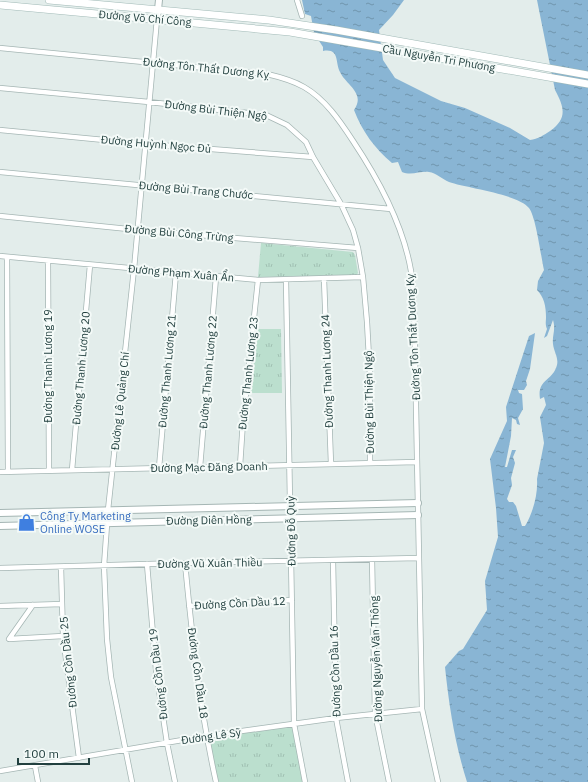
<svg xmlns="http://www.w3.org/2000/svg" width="588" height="782" viewBox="0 0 588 782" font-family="'IBM Plex Sans',sans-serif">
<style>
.park{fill:url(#park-tufts)}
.water{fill:url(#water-ripples)}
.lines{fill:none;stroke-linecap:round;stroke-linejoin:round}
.minor-casing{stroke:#a5b6b4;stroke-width:6}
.tertiary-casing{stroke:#a5b6b4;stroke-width:8}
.secondary-casing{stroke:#a1bab7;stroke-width:8}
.minor{stroke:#fff;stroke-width:4.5}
.tertiary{stroke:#fff;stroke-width:6}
.secondary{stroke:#fff;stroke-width:7}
.labels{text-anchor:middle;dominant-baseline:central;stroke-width:4;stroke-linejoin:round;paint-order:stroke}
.street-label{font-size:11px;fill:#22403f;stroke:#f4faf8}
.shop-label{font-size:11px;fill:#366cbe;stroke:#f4faf8;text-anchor:start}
</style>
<defs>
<pattern id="park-tufts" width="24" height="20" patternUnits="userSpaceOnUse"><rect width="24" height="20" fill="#bbdfce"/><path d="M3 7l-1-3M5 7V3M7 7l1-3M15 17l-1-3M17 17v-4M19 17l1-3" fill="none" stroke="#a0c0b2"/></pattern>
<pattern id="water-ripples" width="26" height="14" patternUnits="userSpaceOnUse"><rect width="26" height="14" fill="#89b5d4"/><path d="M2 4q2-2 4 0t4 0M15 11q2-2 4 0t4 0" fill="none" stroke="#7095ad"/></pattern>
</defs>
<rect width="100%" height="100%" fill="#e3edeb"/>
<path class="park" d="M261,243L353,252L355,255L358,273L356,276L258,277Z
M257,329H281L282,393H251Z
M294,724L305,782H216L206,736Z"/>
<path class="water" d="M302,0H404L393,15L379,30L383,60L395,78L441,101L465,108L510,128L530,140C538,139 544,135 550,131C568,118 564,107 555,90L537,0H588V782H467C455,744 449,706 445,667L459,651L463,649L487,610L485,581L498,537L496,508L490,459L507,421L506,407L529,336L535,333L530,369L526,381L527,385L524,390H518L519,393L522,394L523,409L518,418L520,425L517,424L516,420L512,418L511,436L505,467H507L512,450H516L513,457L515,463L511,478L512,485L507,499L509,502H513L516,506L522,526H525C533,513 538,494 537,479L544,443L540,417L546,405L544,397L540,399C537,380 551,381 556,368C560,359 554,353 553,344C552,335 556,330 553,320L547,336L544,338L547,329C545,324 546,322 546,317C546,306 544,297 537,290L538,281L544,270C541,257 536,217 529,208C518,194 466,188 449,182C442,179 436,173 429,172C420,171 411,176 402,172L398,162L392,163C375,149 362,131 354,110C366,93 346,85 340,72C335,63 340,48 323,51V47L314,33L311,16L305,14Z"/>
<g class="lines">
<defs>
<path id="minor" d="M297,0L302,16
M0,48L267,74C280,77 292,80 304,87C325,99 340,121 353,141C379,180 403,224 411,271C413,282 413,294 414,305L422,709L438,782
M0,88L149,102L266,115L287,125L306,142L313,157L341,204L353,230L358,248L363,277L367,322L370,376V463
M0,130L146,144L313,157
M0,172L391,209
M0,216L138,230L358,248
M0,256L258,280L363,277
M7,257L8,472
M48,261L49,471
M324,279L331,464
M286,280L294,724L305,782
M240,466L243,421L258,280
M200,467L216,277
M159,468L176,273
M72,470L90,265
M0,472L417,462
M372,559L375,713L389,782
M333,560L336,718L348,782
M185,563C192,636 200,710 216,782
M147,564L156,670L167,743L175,782
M61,567L63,636L79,758
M0,568L185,563L419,558
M33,605L9,639L63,636
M0,606L62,604
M189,606L292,600
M35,766L38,782
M0,771L206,736L336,718L422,709
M132,782L111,677L107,639L104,566L108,510L134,269L157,19"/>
<path id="tertiary" d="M157,19L159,0
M0,513L418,503
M0,526L418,515"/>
<path id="secondary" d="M49,0L269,20L336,30L588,75
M0,5L290,32L588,84"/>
</defs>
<use href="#minor" class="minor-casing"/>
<use href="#tertiary" class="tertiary-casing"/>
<use href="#secondary" class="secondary-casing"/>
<use href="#minor" class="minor"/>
<use href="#tertiary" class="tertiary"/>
<use href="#secondary" class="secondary"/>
</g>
<defs>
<symbol id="shop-bare" viewBox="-9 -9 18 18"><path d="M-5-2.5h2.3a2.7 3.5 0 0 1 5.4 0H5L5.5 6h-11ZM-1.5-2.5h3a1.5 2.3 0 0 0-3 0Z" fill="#3f7fe0" stroke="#f4faf8" stroke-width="2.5" paint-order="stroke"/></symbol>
</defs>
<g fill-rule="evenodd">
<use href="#shop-bare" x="14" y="510" width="25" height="25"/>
</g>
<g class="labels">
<g class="street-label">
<text transform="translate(145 18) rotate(5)">Đường Võ Chí Công</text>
<text transform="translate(439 58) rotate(10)">Cầu Nguyễn Tri Phương</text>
<text transform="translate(206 68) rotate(6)">Đường Tôn Thất Dương Kỵ</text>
<text transform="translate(216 110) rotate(7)">Đường Bùi Thiện Ngộ</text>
<text transform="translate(156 144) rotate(5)">Đường Huỳnh Ngọc Đủ</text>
<text transform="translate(196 190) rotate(5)">Đường Bùi Trang Chước</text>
<text transform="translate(179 233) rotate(5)">Đường Bùi Công Trừng</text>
<text transform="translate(181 273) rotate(5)">Đường Phạm Xuân Ẩn</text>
<text transform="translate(413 337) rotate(-93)">Đường Tôn Thất Dương Kỵ</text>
<text transform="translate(48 366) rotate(-90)">Đường Thanh Lương 19</text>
<text transform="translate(81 368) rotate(-85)">Đường Thanh Lương 20</text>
<text transform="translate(167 371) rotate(-85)">Đường Thanh Lương 21</text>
<text transform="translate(327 371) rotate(-92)">Đường Thanh Lương 24</text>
<text transform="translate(208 372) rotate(-85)">Đường Thanh Lương 22</text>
<text transform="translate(248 373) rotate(-84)">Đường Thanh Lương 23</text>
<text transform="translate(120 401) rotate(-84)">Đường Lê Quảng Chí</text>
<text transform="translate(369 402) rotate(-91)">Đường Bùi Thiện Ngộ</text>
<text transform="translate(209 467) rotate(-1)">Đường Mạc Đăng Doanh</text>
<text transform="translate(209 520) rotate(-1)">Đường Diên Hồng</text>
<text transform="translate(291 531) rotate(-91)">Đường Đỗ Quỳ</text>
<text transform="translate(210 563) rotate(-1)">Đường Vũ Xuân Thiều</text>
<text transform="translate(240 603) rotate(-3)">Đường Cồn Dầu 12</text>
<text transform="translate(376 659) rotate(-92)">Đường Nguyễn Văn Thông</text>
<text transform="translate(68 662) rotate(-96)">Đường Cồn Dầu 25</text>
<text transform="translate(335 671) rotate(-92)">Đường Cồn Dầu 16</text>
<text transform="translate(198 673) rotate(82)">Đường Cồn Dầu 18</text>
<text transform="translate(158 674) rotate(-97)">Đường Cồn Dầu 19</text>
<text transform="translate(211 736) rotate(-8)">Đường Lê Sỹ</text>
</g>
<g class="shop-label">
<text x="40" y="516">Công Ty Marketing<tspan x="40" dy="13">Online WOSE</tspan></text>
</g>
</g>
<path d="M18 758v6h71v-6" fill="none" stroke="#22403f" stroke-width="2"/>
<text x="24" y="758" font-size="12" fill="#22403f" stroke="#f4faf8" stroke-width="3" paint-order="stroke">100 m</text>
</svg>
